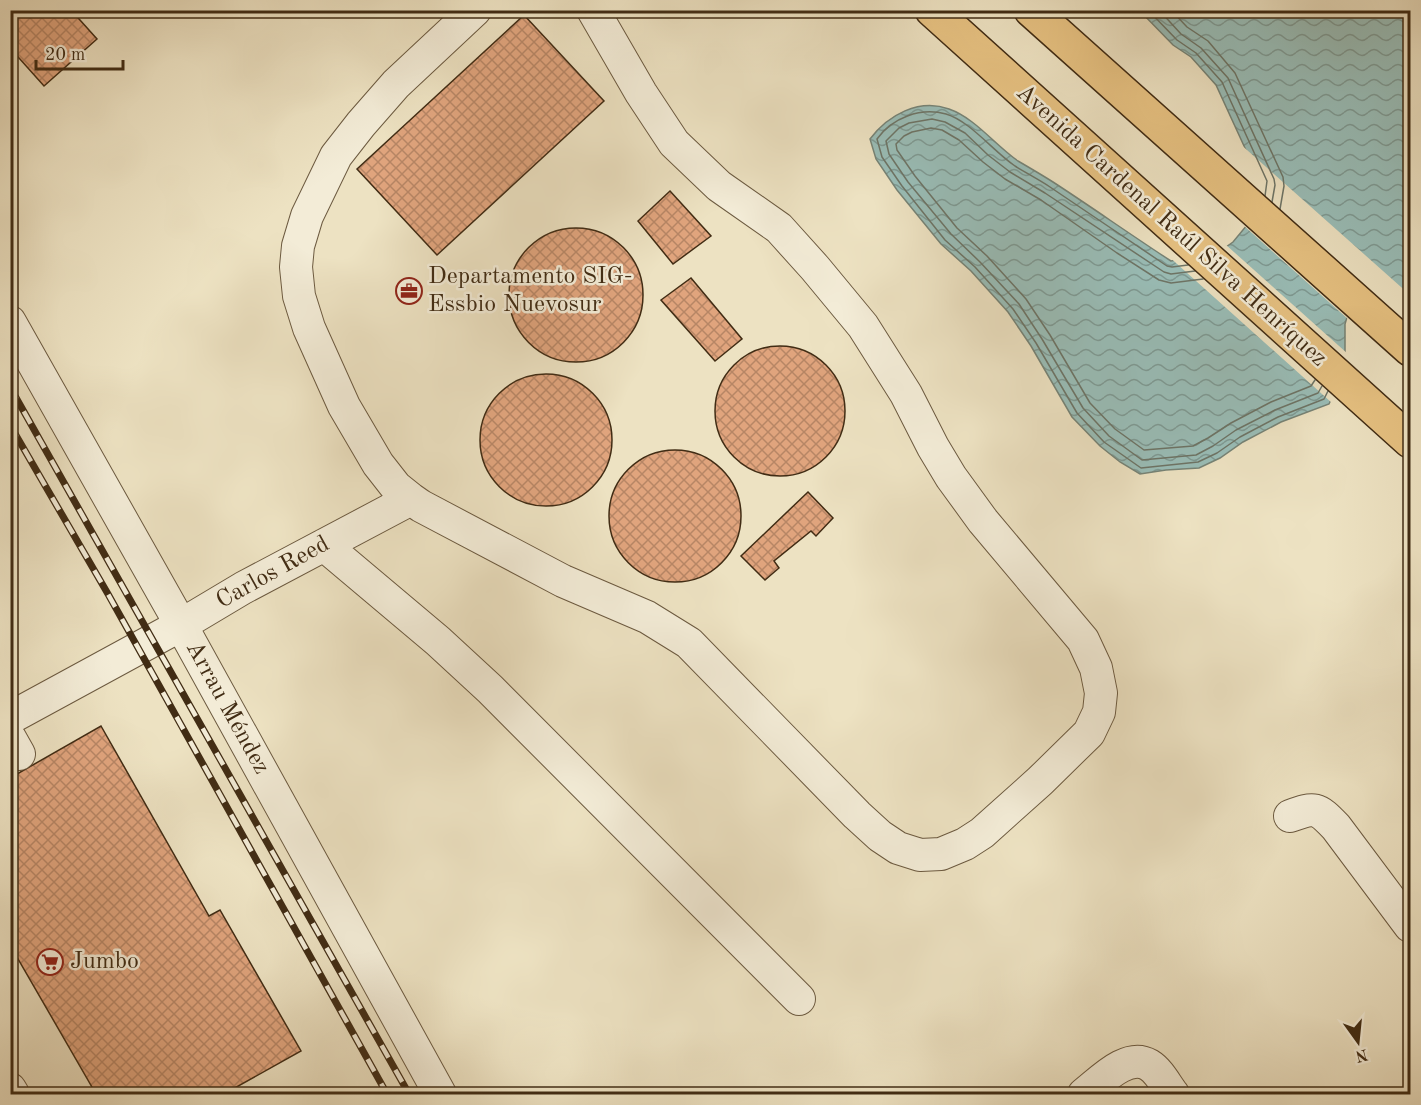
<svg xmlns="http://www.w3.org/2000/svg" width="1421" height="1105" viewBox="0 0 1421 1105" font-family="'Old Standard TT',serif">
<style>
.water{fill:url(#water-waves);stroke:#768376;stroke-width:1.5}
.pier{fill:#ede2c2}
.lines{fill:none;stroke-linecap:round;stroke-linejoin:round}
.shore{stroke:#6d7466;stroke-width:1.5}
.building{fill:url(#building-cross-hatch);stroke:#412c14;stroke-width:1.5}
.minor-casing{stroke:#6c5a40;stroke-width:34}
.major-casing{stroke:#412c14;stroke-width:36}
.minor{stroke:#f3ecd7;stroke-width:32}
.major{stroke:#e6c181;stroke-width:33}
.rail-casing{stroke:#412c14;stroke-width:7}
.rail{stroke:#f3ecd7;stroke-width:4.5;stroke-dasharray:14;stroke-linecap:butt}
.labels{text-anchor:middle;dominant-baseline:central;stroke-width:5;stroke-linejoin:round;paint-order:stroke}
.street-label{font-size:24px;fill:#412c14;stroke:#f3ecd7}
.poi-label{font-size:24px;fill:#412c14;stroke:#f3ecd7;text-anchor:start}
</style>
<defs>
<pattern id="water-waves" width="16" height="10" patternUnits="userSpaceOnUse" patternTransform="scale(1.5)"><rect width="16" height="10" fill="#99bdb7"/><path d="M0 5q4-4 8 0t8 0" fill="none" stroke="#7e9a94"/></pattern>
<pattern id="building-cross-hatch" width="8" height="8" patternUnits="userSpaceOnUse" patternTransform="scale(1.5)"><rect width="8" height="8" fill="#e0a47d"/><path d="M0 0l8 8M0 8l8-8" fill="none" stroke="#b78665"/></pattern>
</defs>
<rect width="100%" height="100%" fill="#ede2c2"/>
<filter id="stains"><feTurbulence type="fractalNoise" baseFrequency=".00333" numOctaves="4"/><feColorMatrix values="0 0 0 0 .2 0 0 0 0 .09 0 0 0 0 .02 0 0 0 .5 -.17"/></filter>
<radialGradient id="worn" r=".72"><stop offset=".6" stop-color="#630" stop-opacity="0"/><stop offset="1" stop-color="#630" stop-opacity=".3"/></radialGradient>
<path class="water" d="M1140,11H1410V292L1395,293L1350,307L1345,324V353L1339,382L1329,404L1281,422L1243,442L1220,458L1199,468L1166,470L1140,474L1120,462L1100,446L1072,417L1031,346L1008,312L971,271L941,244L897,190L876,159L870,139C888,115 919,98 949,109C975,118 995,145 1018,161C1030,168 1042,175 1053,182C1093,208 1131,235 1171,261L1216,254L1233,242L1257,213L1261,183L1216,85L1191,57L1173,45Z"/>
<path class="pier" d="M1238,142L1410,295L1395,296L1366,303L1353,309L1349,320L1243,225L1254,212L1258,184Z
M1225,244L1348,354L1341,383L1332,403L1166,254L1172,258L1215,252Z"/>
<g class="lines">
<path class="shore" d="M1148,10L1177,40L1196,53L1222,82L1267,181L1265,196
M1159,10L1181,34L1201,48L1228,78L1274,179L1275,185L1272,202
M1171,10L1187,27L1208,41L1235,73L1283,177L1284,186L1280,209
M1188,265L1172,267L1167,266C1128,240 1089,213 1050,187C1038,179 1026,173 1015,166C993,151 970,121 946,114C920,107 892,118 877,139L882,157L902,186L945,240L975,267L1013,309L1036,343L1077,413L1104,442L1141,468L1198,462L1217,453L1240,437L1278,417L1324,399L1328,391
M1195,271L1171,274L1164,272L1045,193L1010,172L988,155L965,133L945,122L932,119L909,123L899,128L886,141L889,154L908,182L951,234L980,262L1019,304L1042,339L1083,408L1109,436L1142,460L1196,455L1213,446L1236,430L1275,410L1318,393L1322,386
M1203,279L1171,283L1159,280L1117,253L1041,200L1005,179L983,162L959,140L942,130L931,128L912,132L904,136L896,144L897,150L915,176L957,228L987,256L1026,299L1050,335L1090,403L1115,429L1144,450L1193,446L1208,438L1231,423L1271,402L1311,386L1315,380"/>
</g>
<path class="building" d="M10,10H71L97,39L44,86L10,48Z
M524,15L604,101L437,255L357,169Z
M670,191L711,236L673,264L638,221Z
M509 295a67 67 0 1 1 134 0a67 67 0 1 1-134 0Z
M691,278L742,339L715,361L661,300Z
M715 411a65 65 0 1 1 130 0a65 65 0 1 1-130 0Z
M480 440a66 66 0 1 1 132 0a66 66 0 1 1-132 0Z
M609 516a66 66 0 1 1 132 0a66 66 0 1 1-132 0Z
M808,492L833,518L816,536L811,531L774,561L779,568L765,580L741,556Z
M101,726L209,916L220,910L301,1051L224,1094H96L10,945V778Z"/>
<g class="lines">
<defs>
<path id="minor" d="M475,10L396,84L361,124L336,156L307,216L298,246L296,267L299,296L309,328L344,406L378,464L396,487L411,499L421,506L563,581L647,617L689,643L857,815L880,836L898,848L920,855L941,854L965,844L982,833L1040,781L1089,733L1099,712L1101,693L1096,668L1083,640L983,521L951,477L933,447L906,394L863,326L815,268L779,228L719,186L674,143L641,93L593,10
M10,322L181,625L440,1094
M324,545L438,641L490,689L799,999
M10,718L181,625L243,588L411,499
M10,738L19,754
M1290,816C1315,807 1317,807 1336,827L1410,926
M10,1089L13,1094
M1084,1094C1100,1082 1127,1052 1149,1065C1159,1071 1166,1085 1173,1094"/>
<path id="major" d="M932,10L1410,441
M1031,10L1410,349"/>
</defs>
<use href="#minor" class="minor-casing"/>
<use href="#major" class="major-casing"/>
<use href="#minor" class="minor"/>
<use href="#major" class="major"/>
<defs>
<path id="rail" d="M10,387L409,1094
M10,425L108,594L387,1094"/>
</defs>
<use href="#rail" class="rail-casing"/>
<use href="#rail" class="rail"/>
</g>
<defs>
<symbol id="office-ring" viewBox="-11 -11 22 22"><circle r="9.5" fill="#f3ecd7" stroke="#8f2418" stroke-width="1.5"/><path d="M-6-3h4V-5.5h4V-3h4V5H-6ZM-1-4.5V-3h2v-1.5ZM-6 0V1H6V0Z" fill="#8f2418"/></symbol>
<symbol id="supermarket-ring" viewBox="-11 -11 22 22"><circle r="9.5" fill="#f3ecd7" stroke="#8f2418" stroke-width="1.5"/><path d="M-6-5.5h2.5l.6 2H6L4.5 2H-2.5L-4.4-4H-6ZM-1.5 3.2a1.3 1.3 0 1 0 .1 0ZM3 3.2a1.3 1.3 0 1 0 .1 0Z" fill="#8f2418"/></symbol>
</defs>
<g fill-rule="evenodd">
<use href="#office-ring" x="394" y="276" width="30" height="30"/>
<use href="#supermarket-ring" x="35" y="947" width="30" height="30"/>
</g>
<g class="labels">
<g class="street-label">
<text transform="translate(1171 226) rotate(42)">Avenida Cardenal Raúl Silva Henríquez</text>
<text transform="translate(273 573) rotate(-29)">Carlos Reed</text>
<text transform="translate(227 708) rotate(61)">Arrau Méndez</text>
</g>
<g class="poi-label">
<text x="428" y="277">Departamento SIG-<tspan x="428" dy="28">Essbio Nuevosur</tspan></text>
<text x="70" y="962">Jumbo</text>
</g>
</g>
<rect width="1421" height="1105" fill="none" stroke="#ede2c2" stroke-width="36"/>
<rect x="12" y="12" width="1397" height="1081" fill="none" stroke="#412c14" stroke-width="3"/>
<rect x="18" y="18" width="1385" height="1069" fill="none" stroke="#412c14" stroke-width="1.5"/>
<g transform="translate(1358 1042) rotate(165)" stroke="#f3ecd7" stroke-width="4.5" paint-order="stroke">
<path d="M0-4.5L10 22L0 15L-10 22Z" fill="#412c14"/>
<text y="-9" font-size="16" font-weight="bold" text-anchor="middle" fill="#412c14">N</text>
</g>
<path d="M36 60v9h87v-9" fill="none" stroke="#412c14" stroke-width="3"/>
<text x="45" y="60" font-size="18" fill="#412c14" stroke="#f3ecd7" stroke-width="4.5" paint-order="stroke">20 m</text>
<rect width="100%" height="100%" filter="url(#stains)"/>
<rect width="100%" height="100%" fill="url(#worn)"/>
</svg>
